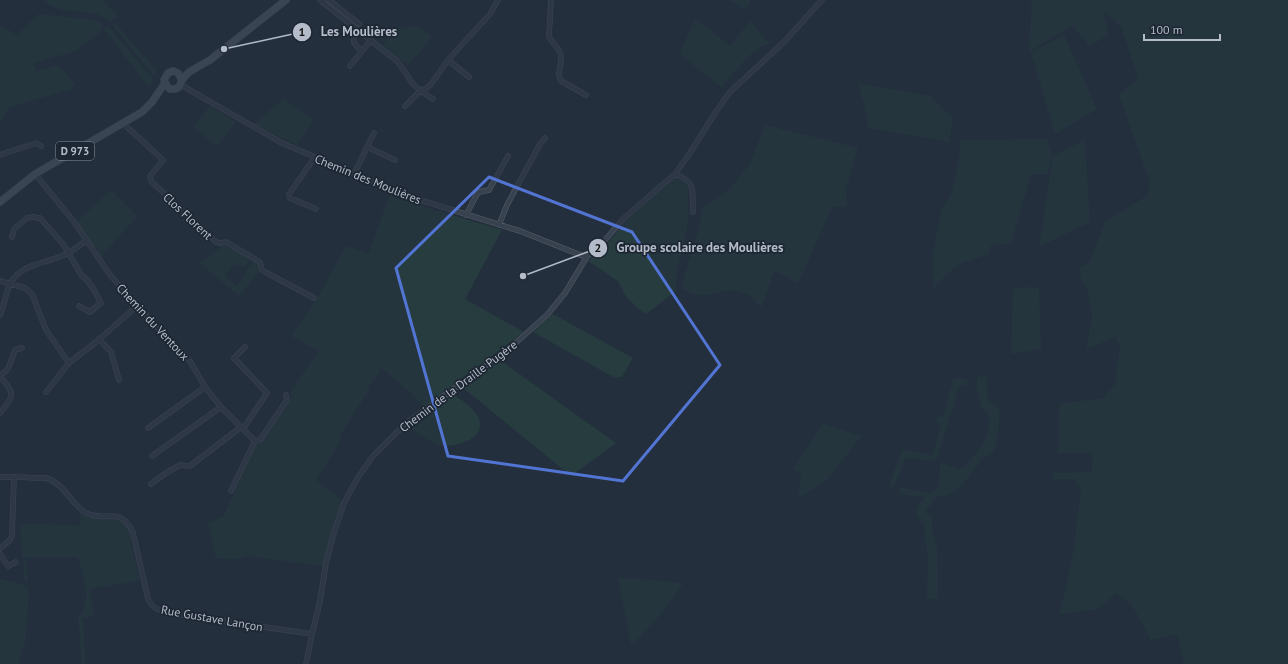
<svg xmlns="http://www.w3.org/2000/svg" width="1288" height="664" viewBox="0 0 1288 664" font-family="'PT Sans',sans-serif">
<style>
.green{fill:#263c3f}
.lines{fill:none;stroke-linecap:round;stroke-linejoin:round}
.street-casing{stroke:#565f6c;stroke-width:5.5}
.primary-casing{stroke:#414a57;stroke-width:8}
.street{stroke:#38414e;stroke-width:4.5}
.primary{stroke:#56606e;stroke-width:7}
.marked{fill:none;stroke:#5274d3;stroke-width:3;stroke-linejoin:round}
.labels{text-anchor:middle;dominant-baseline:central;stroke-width:3.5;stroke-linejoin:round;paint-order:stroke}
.shield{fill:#1d2633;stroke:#878f9c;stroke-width:1}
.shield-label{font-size:11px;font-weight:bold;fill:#b4bcc9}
.street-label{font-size:12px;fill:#b4bcc9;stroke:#1d2633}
.leader{fill:none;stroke:#b4bcc9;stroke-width:1.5}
.callout-dot{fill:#b4bcc9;stroke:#1d2633;stroke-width:1.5}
.mark-label{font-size:12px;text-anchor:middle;font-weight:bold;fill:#111}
.callout-label{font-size:13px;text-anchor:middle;font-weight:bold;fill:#b4bcc9;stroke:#1d2633;stroke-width:3.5;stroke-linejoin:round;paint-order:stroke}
</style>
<rect width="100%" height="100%" fill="#242f3e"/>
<path class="green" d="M44,0H103L118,16L110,21C94,6 57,17 44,0Z
M730,0H751L746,10Z
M1030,0H1288V664H1184L1177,634L1151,640L1132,605L1116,593L1099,609L1060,614L1073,553L1081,489L1073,479L1053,480L1054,473L1092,472L1093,453H1058L1059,404L1103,398L1115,384L1120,347L1116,337L1086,349L1092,317L1087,288L1081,282L1080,267L1089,263L1105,222L1148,195L1150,182L1119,95L1138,78L1121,26L1104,11L1108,35L1090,46L1072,25L1029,52L1032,4Z
M39,14L96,20L103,24L101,31L76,51L34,63L36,71L58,65L75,84L72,89L9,107L2,120H0V25L17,35Z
M695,18L730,46L750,21L769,43C751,50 734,72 722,88L680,54Z
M115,23L157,71L155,77L112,25Z
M108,26L154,80L149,87L104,29Z
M419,26L432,37L408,66L383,45L396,28Z
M1064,35L1097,109L1055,134L1031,52Z
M858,83L930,96L953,118L949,142L868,128L864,104Z
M283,99L314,119L297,146L255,124Z
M210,106L236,122L217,146L193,127Z
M765,125L858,148L846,189L847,206L832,207L798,284L775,270L761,307C749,293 739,288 720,292C714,293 708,295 702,295C694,295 688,292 681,288L699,227L703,208L731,188L751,162Z
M1047,139L1052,156L1048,174H1031L1011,244L991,245L989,254L961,263L948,273L934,288L933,260L936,235L942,208L950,197L958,166L961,140Z
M1085,140L1090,222L1039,247L1053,156Z
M676,177L688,186C689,202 689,217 686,233C682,252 675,272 676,291L646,314L639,309L626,297L618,281L588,261L603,249L629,218Z
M111,190L137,216L101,257C98,252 100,248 93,246L76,222Z
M390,194L396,198L502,230L465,299L524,332L424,407L413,395L382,368L368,388L369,390L342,432L339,444L316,480L343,501L329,541L324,566L247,556C236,560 227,558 216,558L207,522L213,521L224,515L255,445L261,443L290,400L291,391L319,351L291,336L315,302L346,246L369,253Z
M222,246H227L249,258V261L244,268L240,265L238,267L234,264L225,275L236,286C243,279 246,267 254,261L259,264L260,271L239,296L200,263Z
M1022,287L1039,288L1041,349L1011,354L1013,289Z
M553,314L633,358L622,377L615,378L533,332Z
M500,360L616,443L571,476L462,387Z
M978,376L987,377V399C991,402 997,405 999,410C1000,413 999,419 999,423C998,434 999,456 983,457C975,469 961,491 946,496C944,496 940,496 937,496L925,512L932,517V528L937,548L938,598L927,600L928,558L924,524L920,521L915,513L917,507L925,497L903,494L898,491L900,487L928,493L937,489L939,481L940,463L962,469C979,451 989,442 990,416L982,408L976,387Z
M959,377L968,380L966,386L960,385L936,461L906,458L893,489L890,484L902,449L932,456L941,427L938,425L936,418L943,416L953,380Z
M451,393C461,399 478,410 480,423C482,441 452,448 439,445C433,443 427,439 422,436C417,433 412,430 408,424Z
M823,424L861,436L833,473L821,484L798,498L801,476L798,472L793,469Z
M80,512L87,517L94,518L121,519L129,524L131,543L140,581L94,588L89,590L95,616L83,618L85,664H82L78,615L83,612L87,594L78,557L25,558L28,578L25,584L20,524L80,525Z
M618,577L683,583C668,607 651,626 631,646Z
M0,579L24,585L29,591L25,642L18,664H0Z"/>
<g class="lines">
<defs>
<path id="street" d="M320,0L397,61C403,68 407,75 412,83C418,90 426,94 433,99
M329,0L359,24
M551,0L549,36C552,44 560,48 561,56C562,65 556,73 561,81L586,95
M357,30C351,41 353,43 362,51
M448,60L469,77
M350,66L371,40
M181,85L282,143L404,195L520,231L583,256L588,255L595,252L623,219L675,174L690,153L717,110L730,92L784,42L822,0
M405,106L420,91L427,88L432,83L448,60L490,14L498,0
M124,123L126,126L163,160L150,176L151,181L216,242L220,243L226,242L260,262L262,270L267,273L314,298
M367,147L395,160
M0,155L36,143L41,146
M315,157L289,194L290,198L316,209
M35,174L75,223L110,275L164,335L190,361L205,387L221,407L255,441
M354,174L374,133
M675,174C697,182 692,192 693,212
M466,215L477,194L479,192L489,190L508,156
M499,225L507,205L540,144L545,138
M12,237L14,229L27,218L33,217L40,218L63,244L82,276C91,281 96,294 101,303L90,312L79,306
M0,281L25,288L32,294L46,330L69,363L96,342L137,306
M0,315C6,304 5,287 14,278C27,263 47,263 64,255C72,252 80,245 87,240
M99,339L111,352L119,380
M0,376C15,394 15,395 0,413
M0,376L8,369L15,350L22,348
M46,392L69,363
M148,428L205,387
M243,429L267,393L234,358L245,347
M255,441L260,440L287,400L286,395
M152,456L221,407
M0,477C11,477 23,477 34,478C38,478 43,478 46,478C64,483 71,504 86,513C105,523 121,505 133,533L148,599C152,608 158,610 167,613L312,634
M151,484L166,473L180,465L190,466L241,427
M231,491L255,441
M0,548L10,540L12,536L14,477
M0,554L8,566L16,562
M306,664L312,634L320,601L326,563L333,536L344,503L357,479L373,456L405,424L510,348L547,315L565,293L588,255"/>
<path id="primary" d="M182,80L178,73L173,71L168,73L164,80L167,86L170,89H175L179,87L182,80L189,72L210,60L286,0
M0,202L35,174L142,112L152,102L165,83"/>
</defs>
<use href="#street" class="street-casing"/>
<use href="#primary" class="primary-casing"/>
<use href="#street" class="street"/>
<use href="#primary" class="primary"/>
</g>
<path d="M0 0H1288V664H0ZM489,177L632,232L720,365L623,481L448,456L396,268Z" fill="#242f3e" fill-opacity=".55" fill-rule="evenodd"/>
<path class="marked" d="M489,177L632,232L720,365L623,481L448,456L396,268Z"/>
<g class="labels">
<rect class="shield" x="56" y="142" width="38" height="18" rx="3"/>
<g class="shield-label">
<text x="75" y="151">D 973</text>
</g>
<g class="street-label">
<text transform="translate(368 179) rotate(22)">Chemin des Moulières</text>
<text transform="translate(188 216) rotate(43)">Clos Florent</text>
<text transform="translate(153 322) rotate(47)">Chemin du Ventoux</text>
<text transform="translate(458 386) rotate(-37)">Chemin de la Draille Pugère</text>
<text transform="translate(212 618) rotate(10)">Rue Gustave Lançon</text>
</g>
</g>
<path class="leader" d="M224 49L302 32M523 276L598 248"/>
<g class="callout-dot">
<circle cx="224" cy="49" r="4"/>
<circle cx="523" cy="276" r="4"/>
<circle cx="302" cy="32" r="10"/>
<circle cx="598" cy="248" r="10"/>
</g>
<g class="mark-label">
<text x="302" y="36">1</text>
<text x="598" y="252">2</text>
</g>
<g class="callout-label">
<text x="359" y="36">Les Moulières</text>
<text x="700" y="252">Groupe scolaire des Moulières</text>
</g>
<path d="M1144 34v6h76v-6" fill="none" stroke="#b4bcc9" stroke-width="2"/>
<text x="1150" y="34" font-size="12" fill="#b4bcc9" stroke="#1d2633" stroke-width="3" paint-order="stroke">100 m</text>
</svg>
